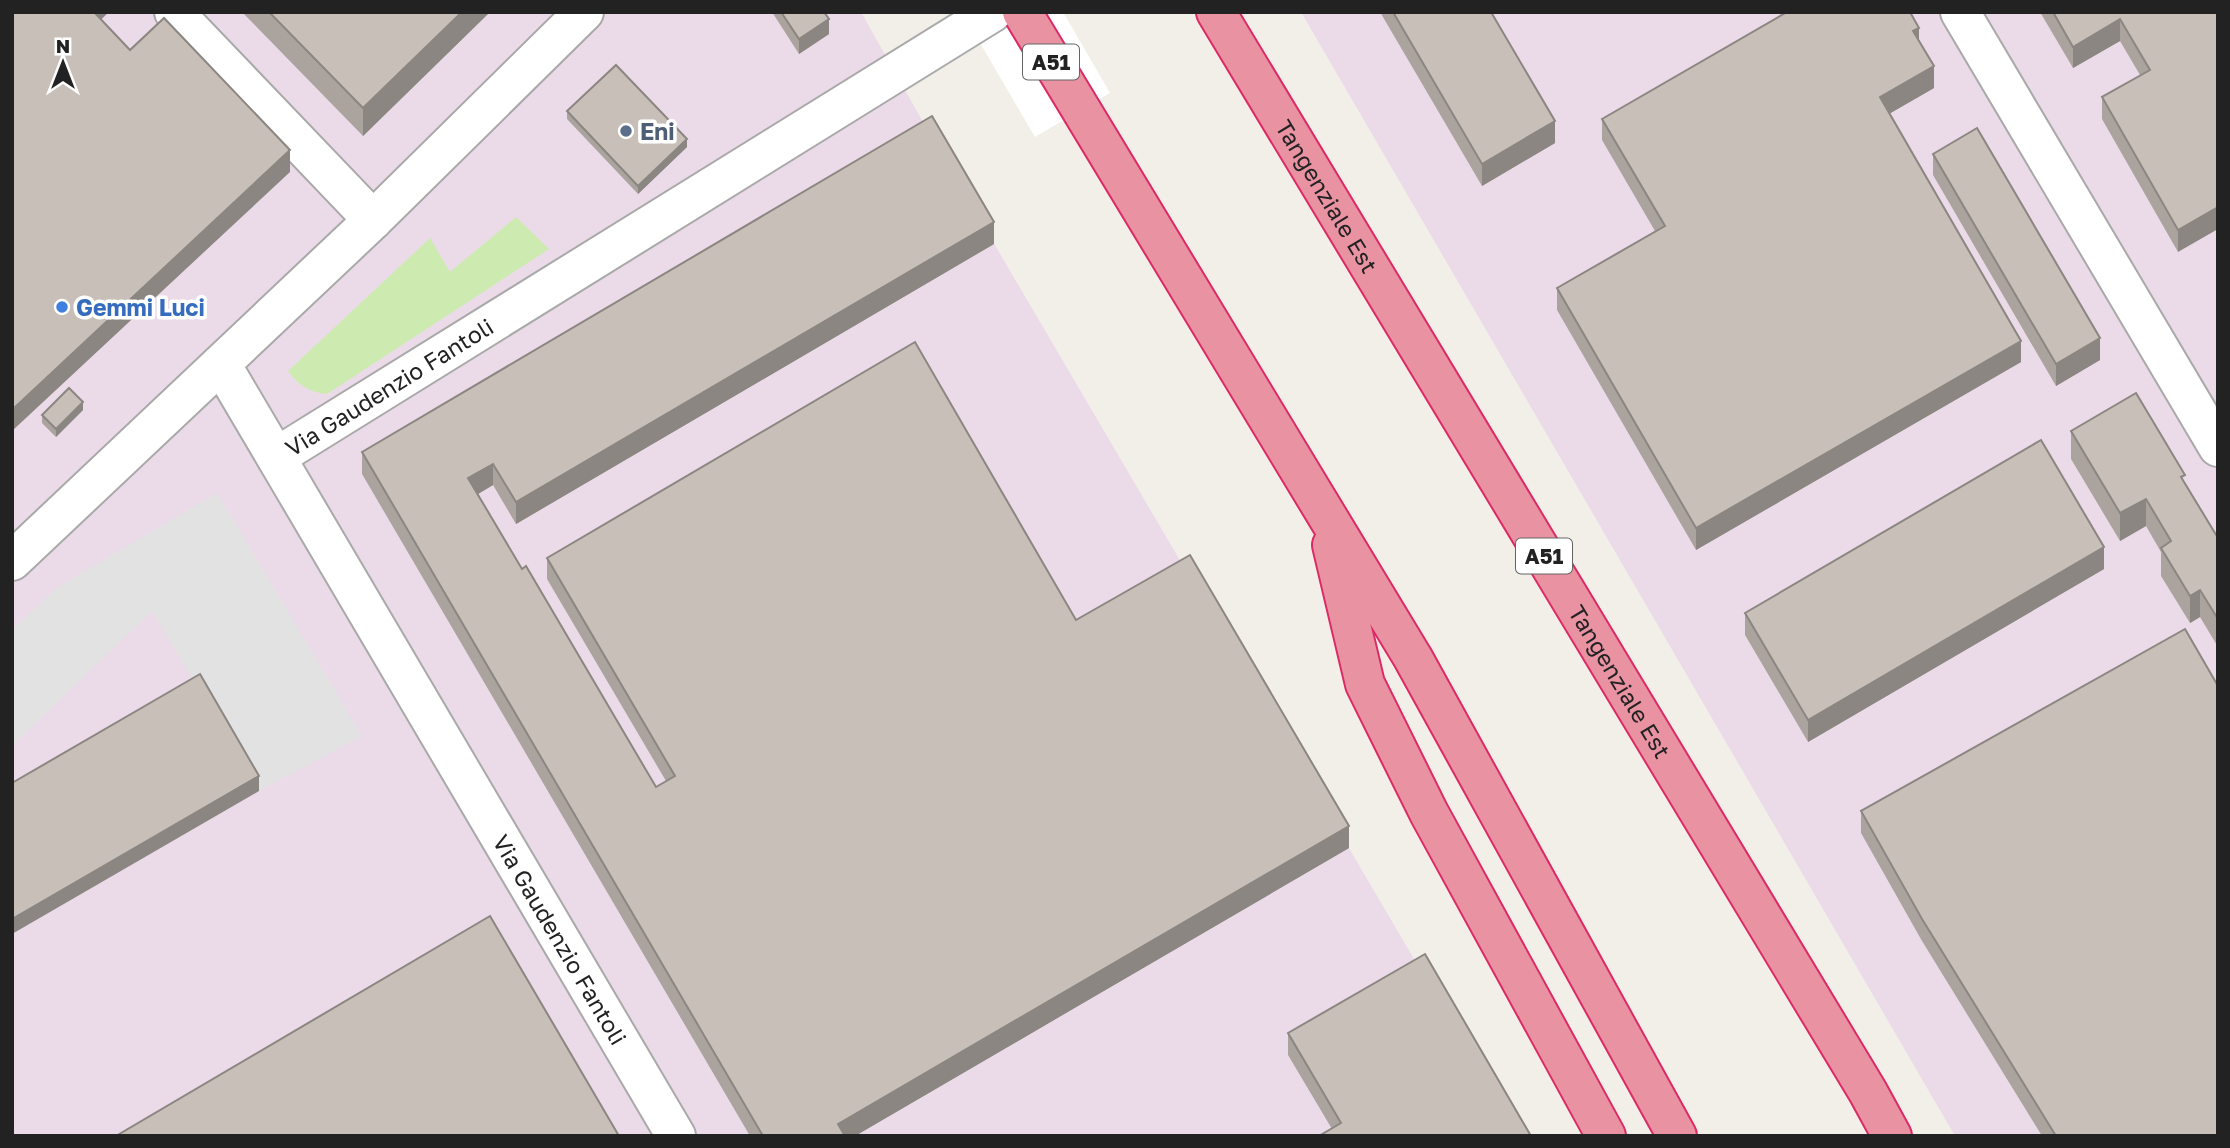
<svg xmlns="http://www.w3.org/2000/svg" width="2230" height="1148" viewBox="0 0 2230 1148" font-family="'Golos Text',sans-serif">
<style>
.industrial{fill:#ebdbe8}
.grass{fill:#cdebb0}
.parking{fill:#e2e2e2}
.pier{fill:#fff}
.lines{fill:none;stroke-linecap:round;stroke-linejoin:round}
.minor-casing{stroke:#a9a9a9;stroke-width:42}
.highway-casing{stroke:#dc2a67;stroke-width:42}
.minor{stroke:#fff;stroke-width:38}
.highway{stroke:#e892a2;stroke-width:38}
.wall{fill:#aba49e}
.shaded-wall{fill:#8b8681}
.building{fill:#c7bfb8;stroke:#8b8681;stroke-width:2}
.service-dot{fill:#5c6f8a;stroke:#fff;stroke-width:2.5}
.shop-dot{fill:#3f7fe0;stroke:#fff;stroke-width:2.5}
.labels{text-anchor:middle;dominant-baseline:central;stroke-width:7;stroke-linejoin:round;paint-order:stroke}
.shield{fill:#fff;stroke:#646464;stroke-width:2}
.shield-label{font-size:21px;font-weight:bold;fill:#222}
.service-label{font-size:23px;font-weight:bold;fill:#4e5e75;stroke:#fff;text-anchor:start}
.street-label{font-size:23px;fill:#222;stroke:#fff}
.shop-label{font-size:23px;font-weight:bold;fill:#366cbe;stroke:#fff;text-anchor:start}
</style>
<rect width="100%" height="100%" fill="#f2efe9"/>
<path class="industrial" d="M12,12H861L932,138L1518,1136H12Z
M1301,12H2218V1136H1955Z"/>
<path class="grass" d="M516,217L549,249L327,394C308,392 299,385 288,371L430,238L450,272Z"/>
<path class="parking" d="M217,493L362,736L259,791L152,611L12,746V630L58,587Z"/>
<path class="pier" d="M962,12H1063L1110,93L1035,137Z"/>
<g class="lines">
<defs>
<g id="minor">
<path d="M174,12L373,220"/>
<path d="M1960,12L2218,447"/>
<path id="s1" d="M221,364L676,1136"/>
<path id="s2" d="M276,457L993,12"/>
<path d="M12,561L373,220L584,12"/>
</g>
<g id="highway">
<path d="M1022,12L1413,658L1677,1136"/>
<path id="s3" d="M1216,12L1868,1092L1892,1136"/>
<path d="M1332,545L1365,684L1429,813L1606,1136"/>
</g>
</defs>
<use href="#minor" class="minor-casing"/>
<use href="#highway" class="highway-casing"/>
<use href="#minor" class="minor"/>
<use href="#highway" class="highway"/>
</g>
<path class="wall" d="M242,12H490L363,136Z
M772,12H824L829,34L799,54Z
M1380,12H1491L1555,143L1482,186Z
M2040,12H2218L2178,252L2102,119V97L2140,75L2120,41L2073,68Z
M1919,40L1934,88L1889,114L2021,362L1696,550L1557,310V288L1655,231L1602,140V119Z
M567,111L687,147L638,194L567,119Z
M1933,154L2100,360L2056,386L1933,175Z
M994,244L516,524L493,485L478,494L522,569L656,787L666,781L547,579V558L1076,620L1349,848L855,1136H750L362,474V452Z
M83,410L56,437L42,423V415Z
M2071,431L2185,483L2218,538V647L2200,617L2190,623L2161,576V552L2146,526L2120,541L2071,459Z
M2104,569L1808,742L1745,635V613Z
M1861,811L2218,1136H2042L1922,941L1861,833Z
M1288,1033L1531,1136L1332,1129L1288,1055Z"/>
<path class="shaded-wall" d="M90,12H109L90,30Z
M462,12H490L363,136V108Z
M829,19V34L799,54V39Z
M2120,19V41L2073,68V47Z
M1919,28V49L1913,31Z
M1934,66V88L1880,119V97Z
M1555,121V143L1482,186V164Z
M687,139V147L638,194V186Z
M290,150V172L12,431V410Z
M2218,207V229L2178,252V230Z
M994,222V244L516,524V502Z
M2100,338V360L2056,386V364Z
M2021,341V362L1696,550V528Z
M83,402V410L56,437V429Z
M493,464V485L468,500V478Z
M2146,499V526L2120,541V513Z
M2104,547V569L1808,742V720Z
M2200,590V617L2190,623V596Z
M259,776V791L12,934V919Z
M1349,826V848L855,1136H838V1124Z"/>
<path class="building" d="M12,12H94L130,50L164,18L290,150L12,410Z
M269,12H462L363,108Z
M781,12H824L829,19L799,39Z
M1393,12H1491L1555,121L1482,164Z
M1787,12H1910L1919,28L1913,31L1934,66L1880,97L2021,341L1696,528L1557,288L1665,226L1602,119Z
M2053,12H2218V207L2178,230L2102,97L2150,70L2120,19L2073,47Z
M616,65L687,139L638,186L567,111Z
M932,116L994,222L516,502L493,464L468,478L522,569L526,566L656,787L675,776L547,558L915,342L1076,620L1190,555L1349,826L838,1124L845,1136H763L362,452Z
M1977,128L2100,338L2056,364L1933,154Z
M69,388L83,402L56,429L42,415Z
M2136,393L2185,475L2181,477L2218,538V619L2200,590L2190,596L2161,548L2171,541L2146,499L2120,513L2071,431Z
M2041,440L2104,547L1808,720L1745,613Z
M2185,629L2218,686V1136H2056L1922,919L1861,811Z
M200,674L259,776L12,919V783Z
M490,916L619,1136H116Z
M1425,954L1531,1136H1319L1341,1123L1288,1033Z"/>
<circle class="service-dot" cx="626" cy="131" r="7"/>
<circle class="shop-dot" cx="62" cy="307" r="7"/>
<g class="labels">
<g class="shield">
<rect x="1023" y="44.5" width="56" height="35" rx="5"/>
<rect x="1516" y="538.5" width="56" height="35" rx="5"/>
</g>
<g class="shield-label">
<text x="1051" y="62">A51</text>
<text x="1544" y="556">A51</text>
</g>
<g class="service-label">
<text x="640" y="131">Eni</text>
</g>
<g class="street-label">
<text stroke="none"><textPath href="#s3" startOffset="215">Tangenziale Est</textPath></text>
<text stroke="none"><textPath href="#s2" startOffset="133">Via Gaudenzio Fantoli</textPath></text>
<text stroke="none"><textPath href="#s3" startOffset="782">Tangenziale Est</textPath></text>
<text stroke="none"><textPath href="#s1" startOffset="668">Via Gaudenzio Fantoli</textPath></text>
</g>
<g class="shop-label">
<text x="76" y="307">Gemmi Luci</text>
</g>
</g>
<rect width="2230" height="1148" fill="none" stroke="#222222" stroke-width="28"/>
<g transform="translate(63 63)" stroke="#ffffff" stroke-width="5" paint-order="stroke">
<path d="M0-5L12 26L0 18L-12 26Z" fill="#222222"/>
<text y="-10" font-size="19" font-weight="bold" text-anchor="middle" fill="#222222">N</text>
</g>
</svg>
